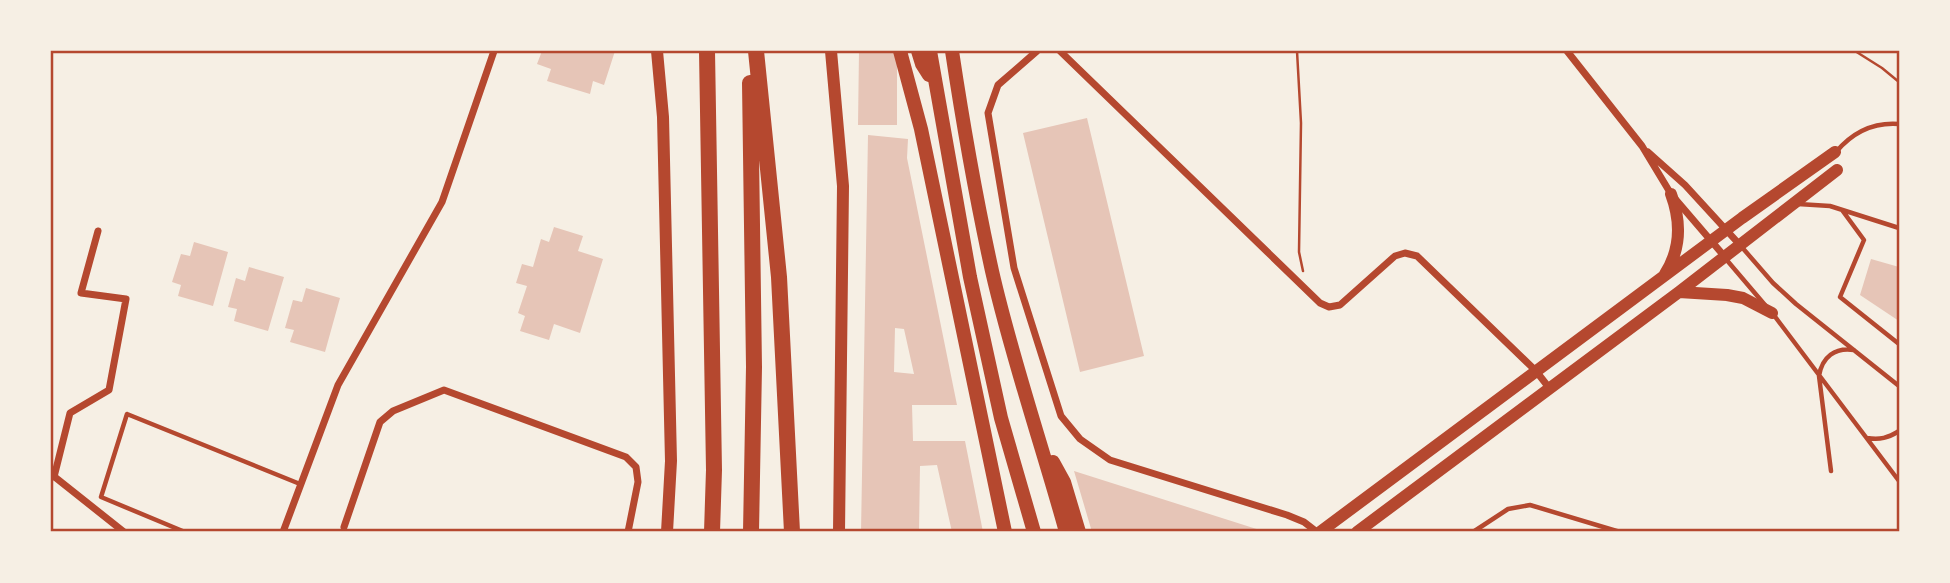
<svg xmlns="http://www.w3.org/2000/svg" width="1950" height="583" viewBox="0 0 1950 583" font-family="'Open Sans',sans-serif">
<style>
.building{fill:#e6c5b7;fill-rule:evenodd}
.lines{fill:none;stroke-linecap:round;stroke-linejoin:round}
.path{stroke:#b5482f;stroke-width:2.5}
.service{stroke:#b5482f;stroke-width:4.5}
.minor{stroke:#b5482f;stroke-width:7}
.tertiary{stroke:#b5482f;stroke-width:12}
.primary{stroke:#b5482f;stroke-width:14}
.trunk{stroke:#b5482f;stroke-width:16}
.neatline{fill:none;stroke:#b5482f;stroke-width:2.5}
</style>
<rect width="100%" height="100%" fill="#f6efe4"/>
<path class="building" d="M542,51H615L604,85L593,81L590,94L547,81L551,69L537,64Z
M859,51H897V125H858Z
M1087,118L1144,356L1080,372L1023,133Z
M868,135L908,139L907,158L957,405H912L913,441H965L983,532H952L937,465L920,466L919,532H861ZM895,328L904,329L914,374L894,372Z
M554,227L583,236L578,251L603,259L580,333L554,324L549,340L520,331L525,316L518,313L527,286L516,283L522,264L533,267L541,239L549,242Z
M194,242L228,252L213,306L178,296L181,285L172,282L181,254L190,256Z
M1871,259L1899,267V321L1860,295Z
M249,267L284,277L268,331L234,321L237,309L228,307L236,278L245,281Z
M306,288L340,298L325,352L290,342L294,330L285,328L293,300L302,302Z
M1074,471L1266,532H1092Z"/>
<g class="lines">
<path class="path" d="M1297,51L1301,123L1299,252L1303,271
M1855,51L1882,68L1899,82"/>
<path class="service" d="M1836,152C1852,133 1873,122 1899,124
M1798,204L1830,206L1899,228
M1842,210L1864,240L1840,297L1899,344
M1740,245L1773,283L1796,304L1899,386
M1725,258L1765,305
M1773,314L1899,481
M1867,438C1880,440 1888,438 1899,431
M1831,471L1819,376C1822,357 1835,347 1854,350
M185,532L101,497L127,414L300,484
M1473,532L1508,509L1530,505L1620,532"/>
<path class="minor" d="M1037,51L998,85L988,113L1014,268L1061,416L1080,439L1110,460L1287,515L1304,522L1317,532
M1060,51L1320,303L1329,307L1340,305L1395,256L1405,253L1417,256L1536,371L1550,389
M1567,51L1642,146L1671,194L1725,257
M1648,152L1685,185L1740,245
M51,474L124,532
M54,477L70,413L109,390L126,299L81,293L98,231
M344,527L380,422L393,411L444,390L626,457L636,467L638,482L628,532
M283,532L338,385L442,202L494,51"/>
<path class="tertiary" d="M657,51L663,117L671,461L667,532
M831,51L843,186L839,532
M1665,274C1681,249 1681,221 1671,194
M1679,292L1727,295L1743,298L1772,313
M1320,532L1742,218L1835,152
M1357,532L1679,292L1837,170"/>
<path class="primary" d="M900,51L921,129L1005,532
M918,51L922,64L929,75
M930,51L970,277L1001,418L1034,532
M952,51C963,124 976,198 992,271C1012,359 1042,445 1066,532
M1053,462L1064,482L1079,532"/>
<path class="trunk" d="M707,51L714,470L712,532
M756,51L779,277L792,532
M750,83L754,367L751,532"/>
</g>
<rect width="1950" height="583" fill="none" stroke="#f6efe4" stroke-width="105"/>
<rect x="52" y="52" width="1846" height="478" class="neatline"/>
</svg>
